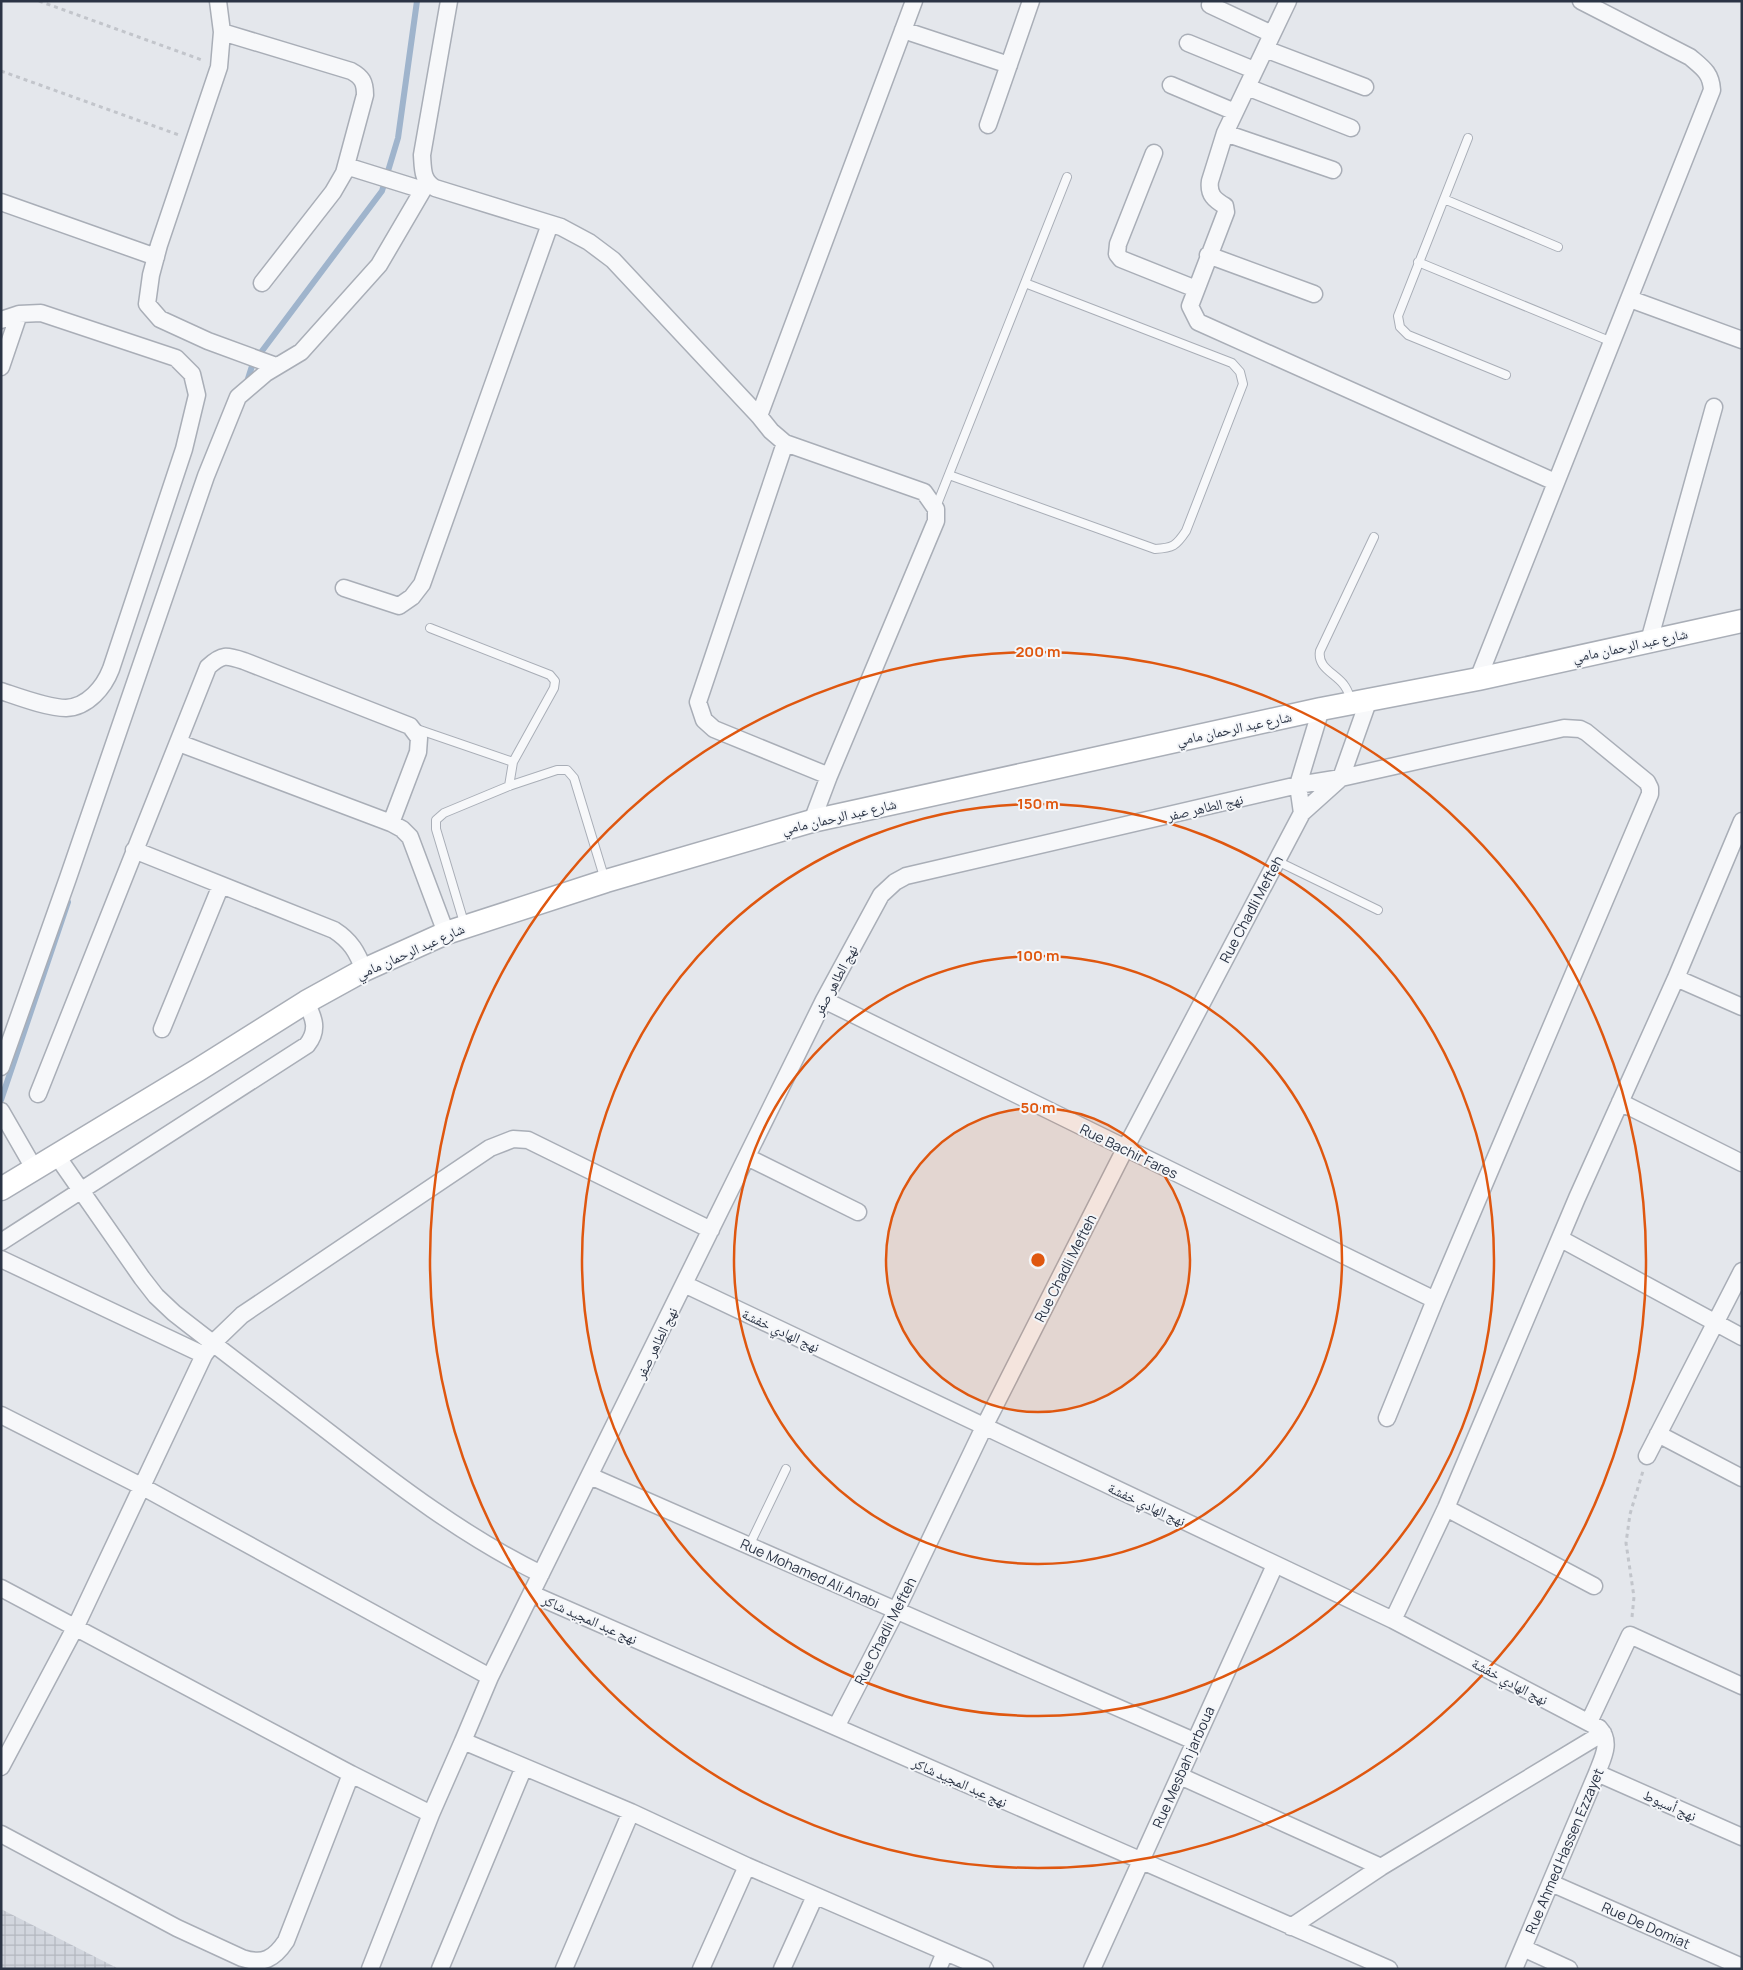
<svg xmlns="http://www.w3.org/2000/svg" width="1743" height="1970" viewBox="0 0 1743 1970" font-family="Manrope,'Noto Naskh Arabic',sans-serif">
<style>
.industrial{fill:url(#industrial-grid)}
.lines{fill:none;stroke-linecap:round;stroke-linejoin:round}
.stream{stroke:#9fb4cc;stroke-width:6}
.lane-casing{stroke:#a9aeb7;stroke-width:10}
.street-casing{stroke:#a9aeb7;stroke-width:19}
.secondary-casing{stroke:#a9aeb7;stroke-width:25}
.path{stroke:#c2c5cb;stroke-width:3;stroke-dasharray:4 4;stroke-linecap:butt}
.lane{stroke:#f7f8fa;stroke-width:8}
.street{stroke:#f7f8fa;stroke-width:16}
.secondary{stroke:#fff;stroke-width:22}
.ring{fill:none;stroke:#df570f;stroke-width:2.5}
.labels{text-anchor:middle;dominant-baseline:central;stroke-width:4;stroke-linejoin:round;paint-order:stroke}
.street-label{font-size:14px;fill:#2b3445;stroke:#f4f6f9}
.centre{fill:#df570f;stroke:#f4f6f9;stroke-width:2.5}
.ring-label{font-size:15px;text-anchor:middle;font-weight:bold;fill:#df570f;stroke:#f4f6f9;stroke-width:4;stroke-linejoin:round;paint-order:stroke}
</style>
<defs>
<pattern id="industrial-grid" width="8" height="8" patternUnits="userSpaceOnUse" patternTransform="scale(1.25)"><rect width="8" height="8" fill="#d2d6de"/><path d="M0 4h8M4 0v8" fill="none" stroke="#b4b8c0"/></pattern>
</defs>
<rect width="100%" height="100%" fill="#e4e7ec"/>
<path class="industrial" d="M1,1909L119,1969H1Z"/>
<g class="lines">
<path class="stream" d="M246,385L253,363L382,191L398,138L417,1
M1,1100L68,902"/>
<defs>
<path id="lane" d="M1468,138L1398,316L1400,327L1408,335L1506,375
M1444,199L1558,247
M1418,262L1612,342
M949,475L1155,549C1173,548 1176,546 1186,531L1243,384L1240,372L1232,363L1025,283
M936,507L1067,177
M430,628L550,675L555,681L554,688L513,762
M1351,700C1349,695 1348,690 1344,685C1335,673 1317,668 1320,651L1374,537
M414,728L513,762L509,786
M1277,861L1378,910
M465,926L436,829V820L444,813L509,786L557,770H567L574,778L605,880
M749,1546L786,1469"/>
<path id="street" d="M218,1L222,32L219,67L159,245L151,275L147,304L160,319L208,341L276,366
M449,1L422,155C423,170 422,180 435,188L561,227L589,242L613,260L759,416L771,431L785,443L924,492L936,509V521L829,776L812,821
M1288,1L1225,133L1210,181C1208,195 1215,200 1225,206L1226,212L1190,306L1198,322L1555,482
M1210,5L1272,34
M903,30L1009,65
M222,32L351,71C362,77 365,82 365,95L344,173L333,192L262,283
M1188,43L1254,70
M1265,49L1365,87
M1171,85L1235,112
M1247,87L1351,128
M988,125L1031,1
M1225,133L1333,170
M1154,153L1118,244L1117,254L1121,259L1196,289
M346,166L423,190
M1,202L156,257
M1208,255L1314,294
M1630,299L1742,340
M1,320L19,314L41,313L176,358L192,374L197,395L184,449L111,669C104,687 88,707 66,708C48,708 19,697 1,691
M1,367L19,314
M759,416L914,1
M785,443L698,702L704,720L714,729L829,776
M344,588L399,606L412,597L422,584L550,224
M1649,641L1714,407
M1478,679L1712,90C1711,73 1703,68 1690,57L1581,1
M179,743L391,823L402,829L410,837L446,933
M1302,813L1298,785L1321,709
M134,850L334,930C351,941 357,952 364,970
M1676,978L1742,1007
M824,1000L1435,1300
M162,1029L221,885
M1,1067L68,878L206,476L238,397L266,373L301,352L379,265L427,183
M38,1094L208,667C222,654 226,655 244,661L410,726L419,738L418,752L391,823
M1620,1102L1742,1163
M1,1111L35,1170
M57,1156L142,1278L156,1296L174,1313C225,1353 278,1393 330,1433C397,1485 465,1537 541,1574
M747,1157L858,1212
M1561,1239L1742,1337
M1,1242L307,1045C319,1030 314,1018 306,1002
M1,1259L204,1355
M684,1284L1393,1620L1599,1728C1612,1742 1603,1757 1597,1773L1514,1969
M1,1415L141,1486L490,1677
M1658,1434L1742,1478
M1647,1456L1742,1271
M590,1476L1194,1741
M1446,1508L1594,1586
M1,1588L351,1774L286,1941C274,1959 263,1965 242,1958L177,1928L1,1834
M532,1594L1389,1969
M1393,1620L1446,1508L1577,1198L1676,978L1742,821
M1589,1722L1630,1635L1742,1686
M836,1727L896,1611L984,1427L1125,1149L1302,813L1341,778L1369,699
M1,1767L76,1626L204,1355L213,1343L242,1315L490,1148L513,1139L528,1140L711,1230
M1597,1773L1742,1837
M351,1774L431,1814
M1180,1776L1381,1867
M1551,1883L1742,1967
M1291,1927L1381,1867L1603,1733
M1523,1948L1569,1969
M370,1969L431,1814L463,1741
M440,1969L524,1767
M564,1969L631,1812
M701,1969L747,1866
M782,1969L815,1896
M938,1969L945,1952
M985,1969L747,1866L631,1812L463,1741L490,1677L824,1000L881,895L895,882L906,876L1298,785L1341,778L1564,728L1580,729L1586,732L1647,782L1650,788V794L1435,1300L1387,1418
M1092,1969L1275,1565"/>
<path id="secondary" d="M1,1189L198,1070L306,1002L364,970L446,933L606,881L812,821L1321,709L1478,679L1742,621"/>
</defs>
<use href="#lane" class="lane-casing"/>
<use href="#street" class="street-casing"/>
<use href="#secondary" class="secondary-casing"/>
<path class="path" d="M39,1L202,60
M1,71L179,135
M1632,1617L1634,1597L1626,1543L1630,1514L1643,1471"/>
<use href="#lane" class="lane"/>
<use href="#street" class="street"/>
<use href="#secondary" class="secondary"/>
</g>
<circle cx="1038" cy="1260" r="152" fill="#df570f" fill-opacity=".12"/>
<g class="ring">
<circle cx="1038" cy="1260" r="152"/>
<circle cx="1038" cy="1260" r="304"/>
<circle cx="1038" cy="1260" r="456"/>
<circle cx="1038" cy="1260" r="608"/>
</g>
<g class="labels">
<g class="street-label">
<text transform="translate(1630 645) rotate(-12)">شارع عبد الرحمان مامي</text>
<text transform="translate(1234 728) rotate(-12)">شارع عبد الرحمان مامي</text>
<text transform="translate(1205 807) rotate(-13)">نهج الطاهر صفر</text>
<text transform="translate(839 816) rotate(-13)">شارع عبد الرحمان مامي</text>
<text transform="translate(1251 909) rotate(-62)">Rue Chadli Mefteh</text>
<text transform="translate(410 951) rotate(-24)">شارع عبد الرحمان مامي</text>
<text transform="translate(835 980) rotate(-62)">نهج الطاهر صفر</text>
<text transform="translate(1129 1151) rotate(26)">Rue Bachir Fares</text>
<text transform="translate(1065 1268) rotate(-63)">Rue Chadli Mefteh</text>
<text transform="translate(781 1330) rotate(25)">نهج الهادي خفشة</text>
<text transform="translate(656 1343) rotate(-64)">نهج الطاهر صفر</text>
<text transform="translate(1147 1504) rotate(25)">نهج الهادي خفشة</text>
<text transform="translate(810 1573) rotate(24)">Rue Mohamed Ali Anabi</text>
<text transform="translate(590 1619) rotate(24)">نهج عبد المجيد شاكر</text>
<text transform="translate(885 1631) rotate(-63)">Rue Chadli Mefteh</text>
<text transform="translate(1510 1681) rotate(28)">نهج الهادي خفشة</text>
<text transform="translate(1183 1767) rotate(-66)">Rue Mesbah jarboua</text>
<text transform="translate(960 1782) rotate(24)">نهج عبد المجيد شاكر</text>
<text transform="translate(1670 1805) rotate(24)">نهج أسيوط</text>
<text transform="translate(1564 1851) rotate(-67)">Rue Ahmed Hassen Ezzayet</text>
<text transform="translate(1646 1925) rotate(24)">Rue De Domiat</text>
</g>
</g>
<circle cx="1038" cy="1260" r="8" class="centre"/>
<g class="ring-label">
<text x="1038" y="657">200 m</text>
<text x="1038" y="809">150 m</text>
<text x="1038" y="961">100 m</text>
<text x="1038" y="1113">50 m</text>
</g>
<rect width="1743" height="1970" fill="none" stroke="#2b3445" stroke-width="5"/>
</svg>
